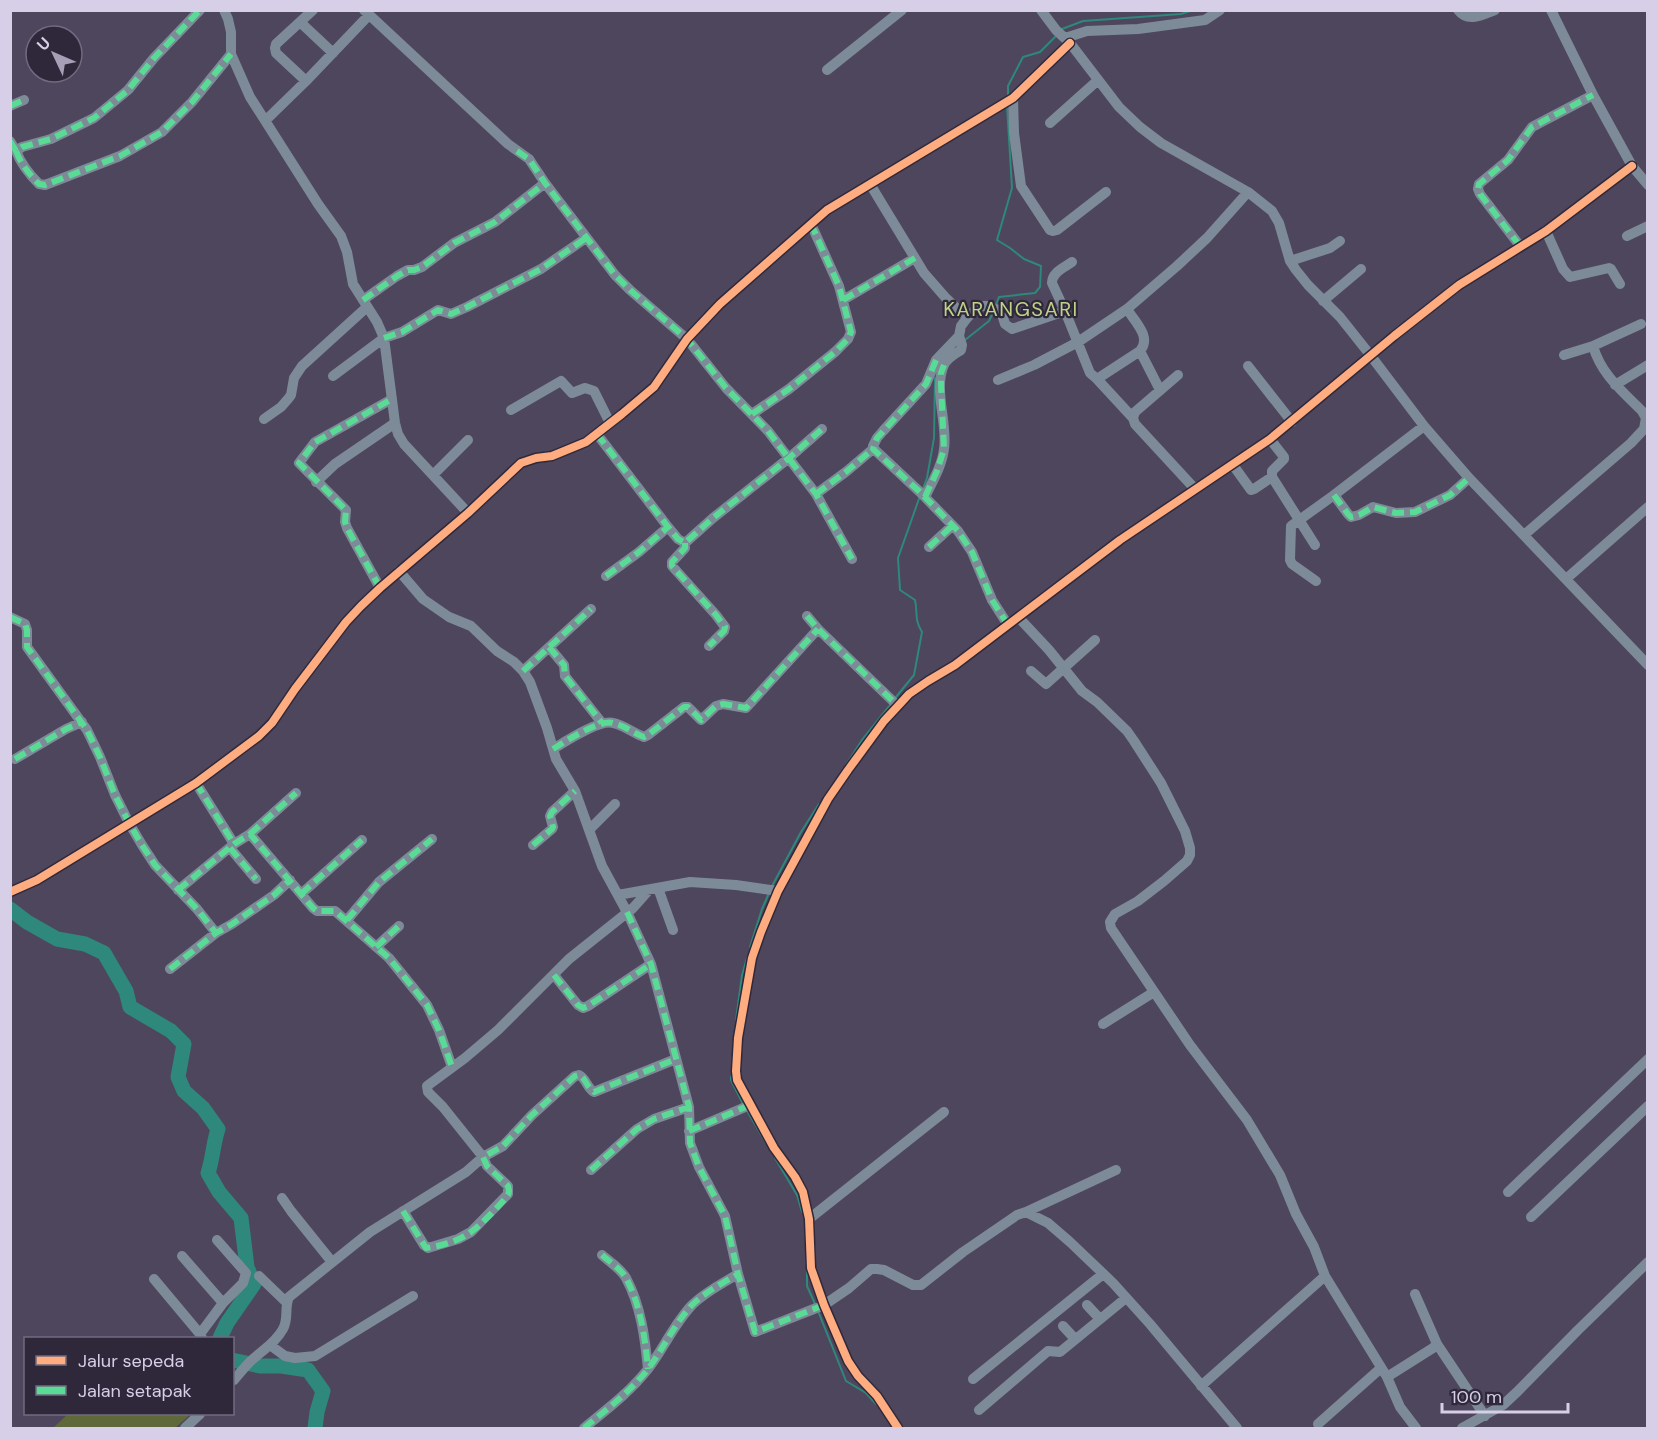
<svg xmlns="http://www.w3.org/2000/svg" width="1658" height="1439" viewBox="0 0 1658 1439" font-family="'DM Sans',sans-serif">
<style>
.green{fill:#5e6838}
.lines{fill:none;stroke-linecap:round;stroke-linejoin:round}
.stream{stroke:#2e887c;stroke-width:2}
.river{stroke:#2e887c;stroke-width:15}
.minor{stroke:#7d8b99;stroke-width:10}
.quiet{stroke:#5adb95;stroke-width:6;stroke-dasharray:12 6;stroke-linecap:butt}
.cycleway-casing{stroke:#2f283b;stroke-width:11}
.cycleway{stroke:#ffac80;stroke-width:8}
.labels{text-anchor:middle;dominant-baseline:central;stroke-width:4.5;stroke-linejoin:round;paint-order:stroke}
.quarter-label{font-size:20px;letter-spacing:1.5px;fill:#c0d287;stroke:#2f283b}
</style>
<rect width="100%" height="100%" fill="#4e465c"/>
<path class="green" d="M68,1414H191L175,1428H53Z"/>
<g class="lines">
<path class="stream" d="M1062,29L1083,21L1181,14L1193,10
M1008,97V86L1023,57L1040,52L1056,36
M996,305L999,297L1035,293L1040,287L1041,266L1024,259L1010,248L997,240L1012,188L1007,106
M965,340L989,321L993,313
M922,491L927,478L934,438L935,378
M896,697L914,675L922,632C914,619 918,614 915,600L900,590L898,558L920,496
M846,765L862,740L891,704
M771,888L801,832L819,804
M750,947L762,909L769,893
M736,1020L742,975L747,958
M731,1077V1080L743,1104
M746,1109L766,1143
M775,1158L797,1195L802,1212
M807,1271V1286L816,1306
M818,1311L846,1381L866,1393L876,1404"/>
<path class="river" d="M10,909L27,922L57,939L85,944L104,953L126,991L130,1007L171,1031L184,1044L178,1077L184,1091L203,1108L218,1129C213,1144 213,1158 208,1173L219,1192L241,1218L247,1267L254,1284L227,1323L220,1338
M232,1360L260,1366H281L308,1370L323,1391L317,1412L315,1428"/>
<path class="minor" d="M224,10L228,19L231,32V54L250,97L318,204L341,236L347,252L353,284L377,322L384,338L395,423L398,434L404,444L468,513
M364,10L508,144L529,159L545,183L615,275L630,290L687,339L726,388L768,431L816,494L852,559
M1041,10L1056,30L1070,43L1119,107L1140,127L1161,143L1248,192L1272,211L1279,223L1290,261L1296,270L1308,285L1340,317L1371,356L1424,426L1469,478L1648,665
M1458,10C1468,23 1482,15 1495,10
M1551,10L1593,95L1632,166L1648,185
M300,22L333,53
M1065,38L1087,31L1138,29L1205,20L1220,10
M827,70L902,10
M306,81L276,53L275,48L276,44L313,10
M1013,98L1014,133L1021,186L1050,230L1053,231L1057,230L1106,192
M10,106L24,100
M266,120L306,81L369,15
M1050,123L1097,81
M10,141L16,151L22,147L51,139L94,118L128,90L154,58L200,10
M16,151C21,164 29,174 39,184L45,185L120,156L162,132L192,102L231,54
M870,184L924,273L945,297L967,318
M1546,231L1563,269L1570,277L1609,268L1611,269L1620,284
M1627,236L1648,226
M1520,246L1480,194L1478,189L1479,184L1508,160L1532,127L1593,95
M1290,261L1330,248L1340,241
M363,300L397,276L408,270H414L422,267L454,243L495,222L545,183
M843,300L915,258
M1323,301L1361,269
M1065,311L1090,373L1097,379L1140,351C1152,337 1135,322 1127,309
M1140,351L1160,390
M1564,355L1593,346
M1248,366L1292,422
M1178,375L1135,412L1133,418L1135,424L1195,489
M333,376L384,338L402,332L438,310L451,314L467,307L541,269L586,238
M1097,379L1133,418
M998,380L1034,365L1078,342L1127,309L1177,266L1207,238L1248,192
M1615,385L1648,365
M511,410L561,381L572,393L585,388L594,391L610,423
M752,414L789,389L835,352L848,339L851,332L839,286L811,224
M264,419L281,407L288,399L291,395L294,378L302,366L367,307
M597,434L668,527L678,539L685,543L713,518L789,458L822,429
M1270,439L1284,457V459L1272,471V477L1315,545
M1233,465L1251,490L1254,489L1272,477
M433,475L468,440
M316,482L335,464L395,423
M816,494L847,471L873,449
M1334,495L1348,514L1351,517L1359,515L1373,507L1396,513L1415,512L1450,495L1469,478
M925,497C932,482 942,466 944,449C948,424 933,389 944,365C947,358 955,354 961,350L962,345L959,336
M1524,535L1631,443L1644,429L1646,418L1642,411C1622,391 1601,374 1593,346L1641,324
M685,543V548L672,562V566L716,615L725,627L724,631L709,646
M929,547L952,526
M399,571L423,599L449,617L471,626L497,651L514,662L523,671L530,682L547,728L556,759L575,791L602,866L627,912L651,964L689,1107L690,1143L699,1167L725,1216L738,1274L755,1332L824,1305L849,1288L871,1269H877L884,1270L913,1285H921L963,1252L1017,1215L1026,1212L1048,1223L1070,1242L1113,1283L1150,1324L1237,1428
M606,576L639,552L668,527
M1566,579L1648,507
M1316,581L1292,564L1290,560L1291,526L1334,495L1424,426
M380,588L347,528L345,522L346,510L299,463L315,442L392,399
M807,616L818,629L898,706
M10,617L25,624L27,630V647L87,730L100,757L115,795L129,823L142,845L155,865L197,909L216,933
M1019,618L1049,650L1082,691L1097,702L1127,731L1134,741L1161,783L1185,831L1190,848V855L1187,861L1164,881L1138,901L1115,914L1110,922L1111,928L1190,1045L1247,1120L1280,1175L1296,1214L1314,1247L1325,1276L1387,1377L1400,1407L1416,1428
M1008,625L992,600L972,552L958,531L921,493L876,451L873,446L877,438L883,431L926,384L936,360L959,336L961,326L967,318L976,309L983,306H987L1001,311L1005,324L1012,329L1065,311L1052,283C1052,272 1064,268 1072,262
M549,647L564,665L565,676L602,723
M523,671L591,609
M1031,671L1046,684L1095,640
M553,749C566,741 600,719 613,723C624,725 633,733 644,737L648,735L684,707H688L701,720L716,706L723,704L746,708L818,629
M15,759L66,729L82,722
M196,783L234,844
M589,830L615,804
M250,834L296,793
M533,845L552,829L553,827L550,816L552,812L575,791
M230,848L256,879
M658,888L673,930
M178,890L234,844L250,834L313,908L317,911H335L389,958L427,1005L439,1030L452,1067
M10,892L37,880L196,783L259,736L272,723L295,689L346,622L361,606L380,588L468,513L521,463L536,458L552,456L586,442L622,414L654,387L687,339L720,304L827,210L1013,98L1070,43
M301,894L362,840
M618,895L690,882L736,885L778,891
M347,920L379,882L432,839
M376,947L399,926
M170,969L216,933L232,924L274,895L290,880
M554,975L578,1005L583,1008L588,1006L651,964
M1103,1024L1154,992
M689,1131L750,1105
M591,1170L637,1129L654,1119L689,1107
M1508,1192L1648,1059
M282,1198L291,1211L332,1262
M403,1211L424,1245L428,1248L458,1239L471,1232L508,1194V1186L487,1166L483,1157L443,1107L428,1092L427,1086L465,1058L498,1030L569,959L633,908L649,890
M1026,1212L1116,1170
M1531,1217L1648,1106
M809,1219L944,1112
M602,1255C610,1262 621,1269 626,1278C641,1306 645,1338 648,1369
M182,1256L223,1303
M259,1276L286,1302
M154,1279L200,1334
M1087,1305L1100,1319
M1063,1326L1075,1339
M202,1338L200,1334L223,1303L243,1283L246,1273L217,1240
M1437,1344L1485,1416
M270,1345L285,1356L295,1358L315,1356L413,1296
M1387,1377L1433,1348L1437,1344L1415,1294
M973,1379L1103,1274
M234,1380C240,1373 246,1365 253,1359C263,1350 276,1342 283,1329C289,1319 284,1307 289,1297L370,1232L466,1172L483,1157L503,1146L532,1115L575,1076L579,1075C586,1078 587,1088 594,1092L676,1059
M1201,1386L1325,1276
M979,1410L1048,1351L1060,1352L1126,1298
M1318,1424L1381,1368
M185,1428L200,1414
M584,1428C606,1410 630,1392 648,1369C664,1348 674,1324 692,1305C705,1292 723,1283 738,1274
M898,1428L877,1396L858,1376L848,1361L824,1305L811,1268L809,1219L803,1192L795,1177L774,1148L737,1080L736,1071L738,1038L752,958L761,932L778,891L828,799L848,770L884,721L898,706L909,694L928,681L955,665L1120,540L1270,439L1394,336L1459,285L1546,231L1632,166
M1462,1428L1503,1405L1517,1392L1578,1330L1648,1262"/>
<path class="quiet" d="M10,106L24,100
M10,141L16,151L22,147L51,139L94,118L128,90L154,58L200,10
M16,151C21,164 29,174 39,184L45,185L120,156L162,132L192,102L231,54
M517,151L529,159L545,183L615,275L630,290L687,339L726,388L768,431L816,494L852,559
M1520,246L1480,194L1478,189L1479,184L1508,160L1532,127L1593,95
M363,300L397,276L408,270H414L422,267L454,243L495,222L545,183
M843,300L915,258
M384,338L402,332L438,310L451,314L467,307L541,269L586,238
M936,360L926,384L877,438L873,449L921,493L958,531L972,552L992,600L1008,625
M752,414L789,389L835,352L848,339L851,332L839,286L811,224
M597,434L668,527L678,539L685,543L713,518L789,458L822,429
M816,494L847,471L873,449
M1334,495L1348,514L1351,517L1359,515L1373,507L1396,513L1415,512L1450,495L1469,478
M925,497L937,471L944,449L941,384V373L944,365
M685,543V548L672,562V566L716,615L725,627L724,631L709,646
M929,547L952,526
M606,576L639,552L668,527
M380,588L347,528L345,522L346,510L299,463L315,442L392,399
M807,616L818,629L898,706
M10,617L25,624L27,630V647L87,730L100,757L115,795L129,823L142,845L155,865L197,909L216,933
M549,647L564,665L565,676L602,723
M523,671L591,609
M553,749C566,741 600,719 613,723C624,725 633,733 644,737L648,735L684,707H688L701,720L716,706L723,704L746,708L818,629
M15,759L66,729L82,722
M196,783L234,844
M250,834L296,793
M533,845L552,829L553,827L550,816L552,812L575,791
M230,848L256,879
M178,890L234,844L250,834L313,908L317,911H335L389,958L427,1005L439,1030L452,1067
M301,894L362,840
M627,912L651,964L689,1107L690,1143L699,1167L725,1216L738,1274L755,1332L824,1305
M347,920L379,882L432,839
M376,947L399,926
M170,969L216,933L232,924L274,895L290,880
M554,975L578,1005L583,1008L588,1006L651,964
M689,1131L750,1105
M591,1170L637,1129L654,1119L689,1107
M403,1211L426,1248C441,1246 459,1241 471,1232C479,1227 502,1203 508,1195C510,1191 509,1191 508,1186L487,1166L483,1157L503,1146L532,1115L575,1076L579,1075C586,1078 587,1088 594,1092L676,1059
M602,1255C610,1262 621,1269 626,1278C641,1306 645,1338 648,1369
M584,1428C606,1410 630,1392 648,1369C664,1348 674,1324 692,1305C705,1292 723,1283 738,1274"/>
<defs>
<path id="cycleway" d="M10,892L37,880L196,783L259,736L272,723L295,689L346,622L361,606L380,588L468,513L521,463L536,458L552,456L586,442L622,414L654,387L687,339L720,304L827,210L1013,98L1070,43
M898,1428L877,1396L858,1376L848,1361L824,1305L811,1268L809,1219L803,1192L795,1177L774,1148L737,1080L736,1071L738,1038L752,958L761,932L778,891L828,799L848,770L884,721L898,706L909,694L928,681L955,665L1120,540L1270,439L1394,336L1459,285L1546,231L1632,166"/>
</defs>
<use href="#cycleway" class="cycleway-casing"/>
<use href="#cycleway" class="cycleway"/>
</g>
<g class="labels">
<g class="quarter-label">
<text x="1011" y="309">KARANGSARI</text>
</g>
</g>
<rect width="1658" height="1439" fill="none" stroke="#d7cfe7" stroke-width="24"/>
<rect x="24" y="1337" width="210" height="78" fill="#2f283b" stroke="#726b80" stroke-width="1.5"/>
<rect x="36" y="1356" width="30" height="9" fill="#ffac80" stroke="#726b80" stroke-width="1.5"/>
<text x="78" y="1367" font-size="18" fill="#d7cfe7">Jalur sepeda</text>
<rect x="36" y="1386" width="30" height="9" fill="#5adb95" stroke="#726b80" stroke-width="1.5"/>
<text x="78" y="1397" font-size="18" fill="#d7cfe7">Jalan setapak</text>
<g transform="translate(54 54) rotate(314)"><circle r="28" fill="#2f283b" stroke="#726b80" stroke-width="1.5"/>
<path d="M0-4.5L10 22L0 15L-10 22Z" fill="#a79fb6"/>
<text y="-9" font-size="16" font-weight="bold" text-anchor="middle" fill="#d7cfe7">U</text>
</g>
<path d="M1442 1403v9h126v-9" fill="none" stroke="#d7cfe7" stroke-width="3"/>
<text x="1451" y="1403" font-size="18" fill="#d7cfe7" stroke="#2f283b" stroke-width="4.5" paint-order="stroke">100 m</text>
</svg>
